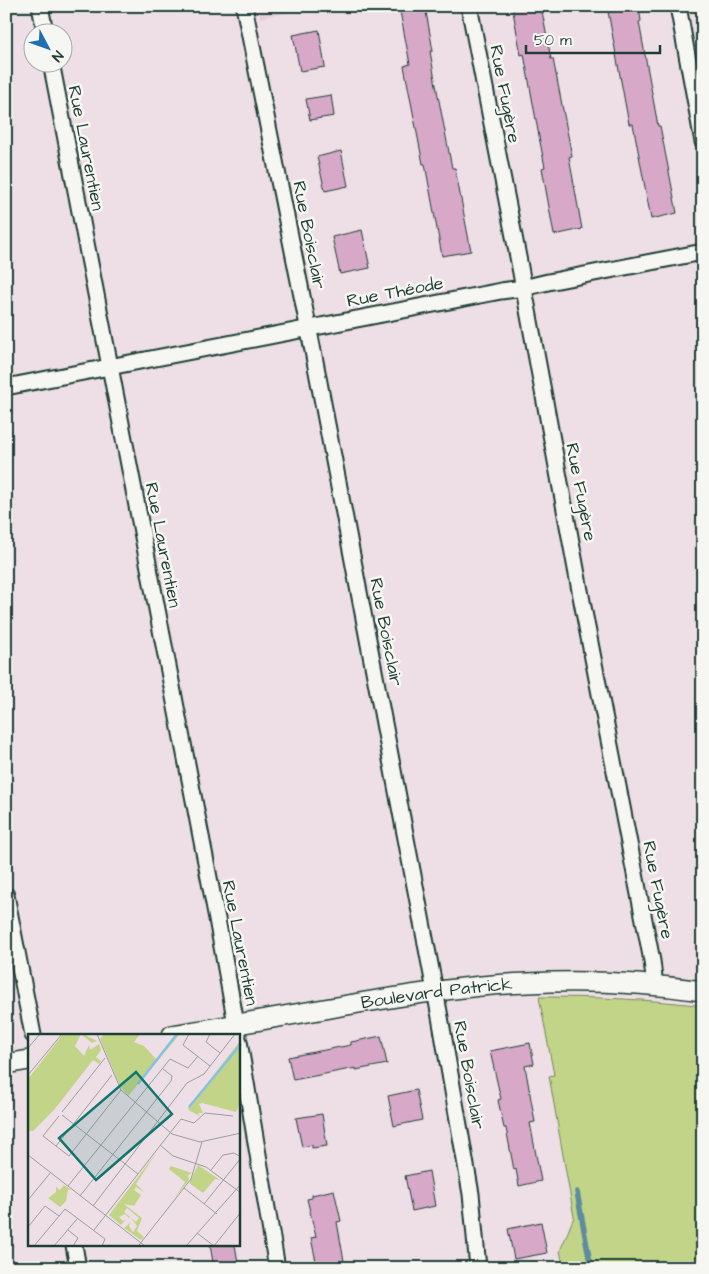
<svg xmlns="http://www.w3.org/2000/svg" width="709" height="1274" viewBox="0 0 709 1274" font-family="'Architects Daughter',sans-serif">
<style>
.built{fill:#e6cedc}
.green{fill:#c1d488;stroke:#70885e}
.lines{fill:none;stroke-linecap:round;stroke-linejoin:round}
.stream{stroke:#5d8c9e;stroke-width:5.5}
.building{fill:#d7a8c8;stroke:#1f3d34}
.minor-casing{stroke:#1f3d34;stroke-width:19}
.tertiary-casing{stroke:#1f3d34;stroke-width:22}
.minor{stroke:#f6f6f2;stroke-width:15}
.tertiary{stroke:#f6f6f2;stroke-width:19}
.labels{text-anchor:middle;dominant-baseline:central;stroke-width:5;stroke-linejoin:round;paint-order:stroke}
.street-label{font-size:18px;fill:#1f3d34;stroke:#f6f6f2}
.inset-river{fill:none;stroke:#86c1e5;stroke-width:2.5}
.inset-road{fill:none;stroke:#9b9e9e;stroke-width:1}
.view{fill:#0f766e;fill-opacity:0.15;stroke:#0f766e;stroke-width:2.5}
.inset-edge{fill:none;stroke:#1f3d34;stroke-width:2.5}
</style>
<rect width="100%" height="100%" fill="#eddfe5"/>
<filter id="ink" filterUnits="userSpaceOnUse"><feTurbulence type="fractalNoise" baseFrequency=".02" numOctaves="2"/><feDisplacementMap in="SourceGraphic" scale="10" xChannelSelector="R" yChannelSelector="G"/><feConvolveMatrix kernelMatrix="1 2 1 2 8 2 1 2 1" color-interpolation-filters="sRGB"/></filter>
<g filter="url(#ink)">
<path class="built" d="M258,6H322L260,18Z"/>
<path class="green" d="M539,997C594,997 648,999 703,1006V1268H564L560,1251L574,1217L549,1076L554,1075Z"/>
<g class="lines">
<path class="stream" d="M577,1192L591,1268"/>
</g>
<path class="building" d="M399,6H425L433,51H430L435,80L452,168H455L471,251L442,256L425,164H423L404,66L410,64Z
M512,6H541L551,59H553L572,156L569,157L582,229L554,235L542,168L545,167L540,142L524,54L521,55Z
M607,6H639L641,21L639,22L658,126H660L677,213L651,219L633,124H629Z
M319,30L325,67L300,71L293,35Z
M331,95L334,116L310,120L306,99Z
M341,151L348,186L325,191L317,157Z
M362,230L370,268L340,274L332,237Z
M381,1036L387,1064L356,1070V1068L293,1080L288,1057L351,1045V1042Z
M530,1043L534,1064L525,1066L535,1122L530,1123L541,1181L519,1186L516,1169L514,1170L506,1128H504L498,1100L501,1099L490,1051Z
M416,1090L422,1120L394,1126L388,1096Z
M322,1114L327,1146L312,1148V1145L302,1147L296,1118Z
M429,1171L435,1206L412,1211L405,1176Z
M334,1190L341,1221L337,1222L344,1261L317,1266L311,1238L316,1237L307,1199L312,1198V1195Z
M541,1222L547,1253L514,1259L508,1229Z
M210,1245H235L239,1268H214Z"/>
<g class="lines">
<defs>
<path id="minor" d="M40,6L45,32
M244,6L314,356L440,1017L471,1194L478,1268
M469,6L519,262L584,612L652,961L655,986
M678,6L703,142
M51,62L217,919L238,1035
M6,387L501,291L523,288L548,282L703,252
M6,895L33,1035
M239,1041L277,1268
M74,1245L78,1268"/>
<g id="tertiary">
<path id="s1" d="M172,1035C234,1025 296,1014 359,1003C415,994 471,985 528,983C586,980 645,983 703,991"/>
<path d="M6,1064L29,1060"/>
</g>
</defs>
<use href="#minor" class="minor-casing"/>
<use href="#tertiary" class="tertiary-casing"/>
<use href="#minor" class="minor"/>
<use href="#tertiary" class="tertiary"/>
</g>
</g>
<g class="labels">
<g class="street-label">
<text transform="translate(505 94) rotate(79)">Rue Fugère</text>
<text transform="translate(86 148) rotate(79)">Rue Laurentien</text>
<text transform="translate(309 235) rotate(79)">Rue Boisclair</text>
<text transform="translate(395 292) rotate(-11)">Rue Théode</text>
<text transform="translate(581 492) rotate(79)">Rue Fugère</text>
<text transform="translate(163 545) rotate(79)">Rue Laurentien</text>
<text transform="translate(386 632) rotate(79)">Rue Boisclair</text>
<text transform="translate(658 890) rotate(79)">Rue Fugère</text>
<text transform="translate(240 943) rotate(79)">Rue Laurentien</text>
<text stroke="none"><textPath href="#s1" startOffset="268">Boulevard Patrick</textPath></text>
<text transform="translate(469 1075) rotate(80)">Rue Boisclair</text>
</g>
</g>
<g transform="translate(28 1034)">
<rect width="212" height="212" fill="#eddfe5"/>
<path d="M35,0H55L69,7L64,9L53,0L47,12L56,22L61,11L62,16L71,10L73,16L68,23L73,27L71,30L65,26L26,76L5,97H0V45ZM76,0H112L106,8L116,12L128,25L148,0H152L100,62L92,52L72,5ZM212,7V69L208,78L174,69L171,70L175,79H170L172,82L162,77L160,74ZM128,119L108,150L116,158L108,153L106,156L113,161L106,172L96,170L114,184L109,197L116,203L113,206L96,194L103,188L101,192L105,198L109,192L103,184L108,188L111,184L99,174L96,178L102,183L95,192L101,184L97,180L91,183L95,187L98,185L93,191L81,181ZM170,131L192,146L187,145L175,159L161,149ZM143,132L164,139L160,141L161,146L147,164L157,148L141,135ZM36,151L43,156H40L38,167L32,173L20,164L28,158V153L32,156Z" fill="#c1d488"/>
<path class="inset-river" d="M110,50L149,0M161,73L213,10"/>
<path class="inset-road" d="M69,0L93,56L144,100L172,108L213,99M161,0L155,11L182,32M182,0L178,8L192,19M0,14L12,0M0,41L34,0M34,78L77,24M34,81L110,140M31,82L15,102L41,122L93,56M132,111L145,122L178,133L213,159M28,112L84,41M0,121L117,212M183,136L195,121L206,119L213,123M40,152L142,25L160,34L170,22M156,154L189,180M52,162L143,47L144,42L135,35M0,166L23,138M176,170L213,124M65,172L159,49L176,40L207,0M0,193L17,172L31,182M40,196L50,204L45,212M66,196L153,85L166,89L177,79L205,82M169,199L186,212M111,211L163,145L174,108M6,212L37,175L77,205L74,212M26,212L49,185M158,212L213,150M186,212L213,178"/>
<path class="view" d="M108,38L144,80L68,146L31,104Z"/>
<rect width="212" height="212" class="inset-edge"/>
</g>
<rect width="709" height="1274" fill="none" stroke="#f6f6f2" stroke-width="25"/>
<rect x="12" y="12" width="684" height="1249" fill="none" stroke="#1f3d34" stroke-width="2" filter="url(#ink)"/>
<g transform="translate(48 48) rotate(131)"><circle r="24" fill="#f6f6f2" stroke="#a0aca6"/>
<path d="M0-4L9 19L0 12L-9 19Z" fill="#1f6fb2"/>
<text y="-8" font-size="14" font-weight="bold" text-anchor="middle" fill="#1f3d34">N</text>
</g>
<path d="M526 45v8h134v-8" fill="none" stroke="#1f3d34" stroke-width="2.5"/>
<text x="534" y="45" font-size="15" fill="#1f3d34" stroke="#f6f6f2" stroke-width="4" paint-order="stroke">50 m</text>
</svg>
